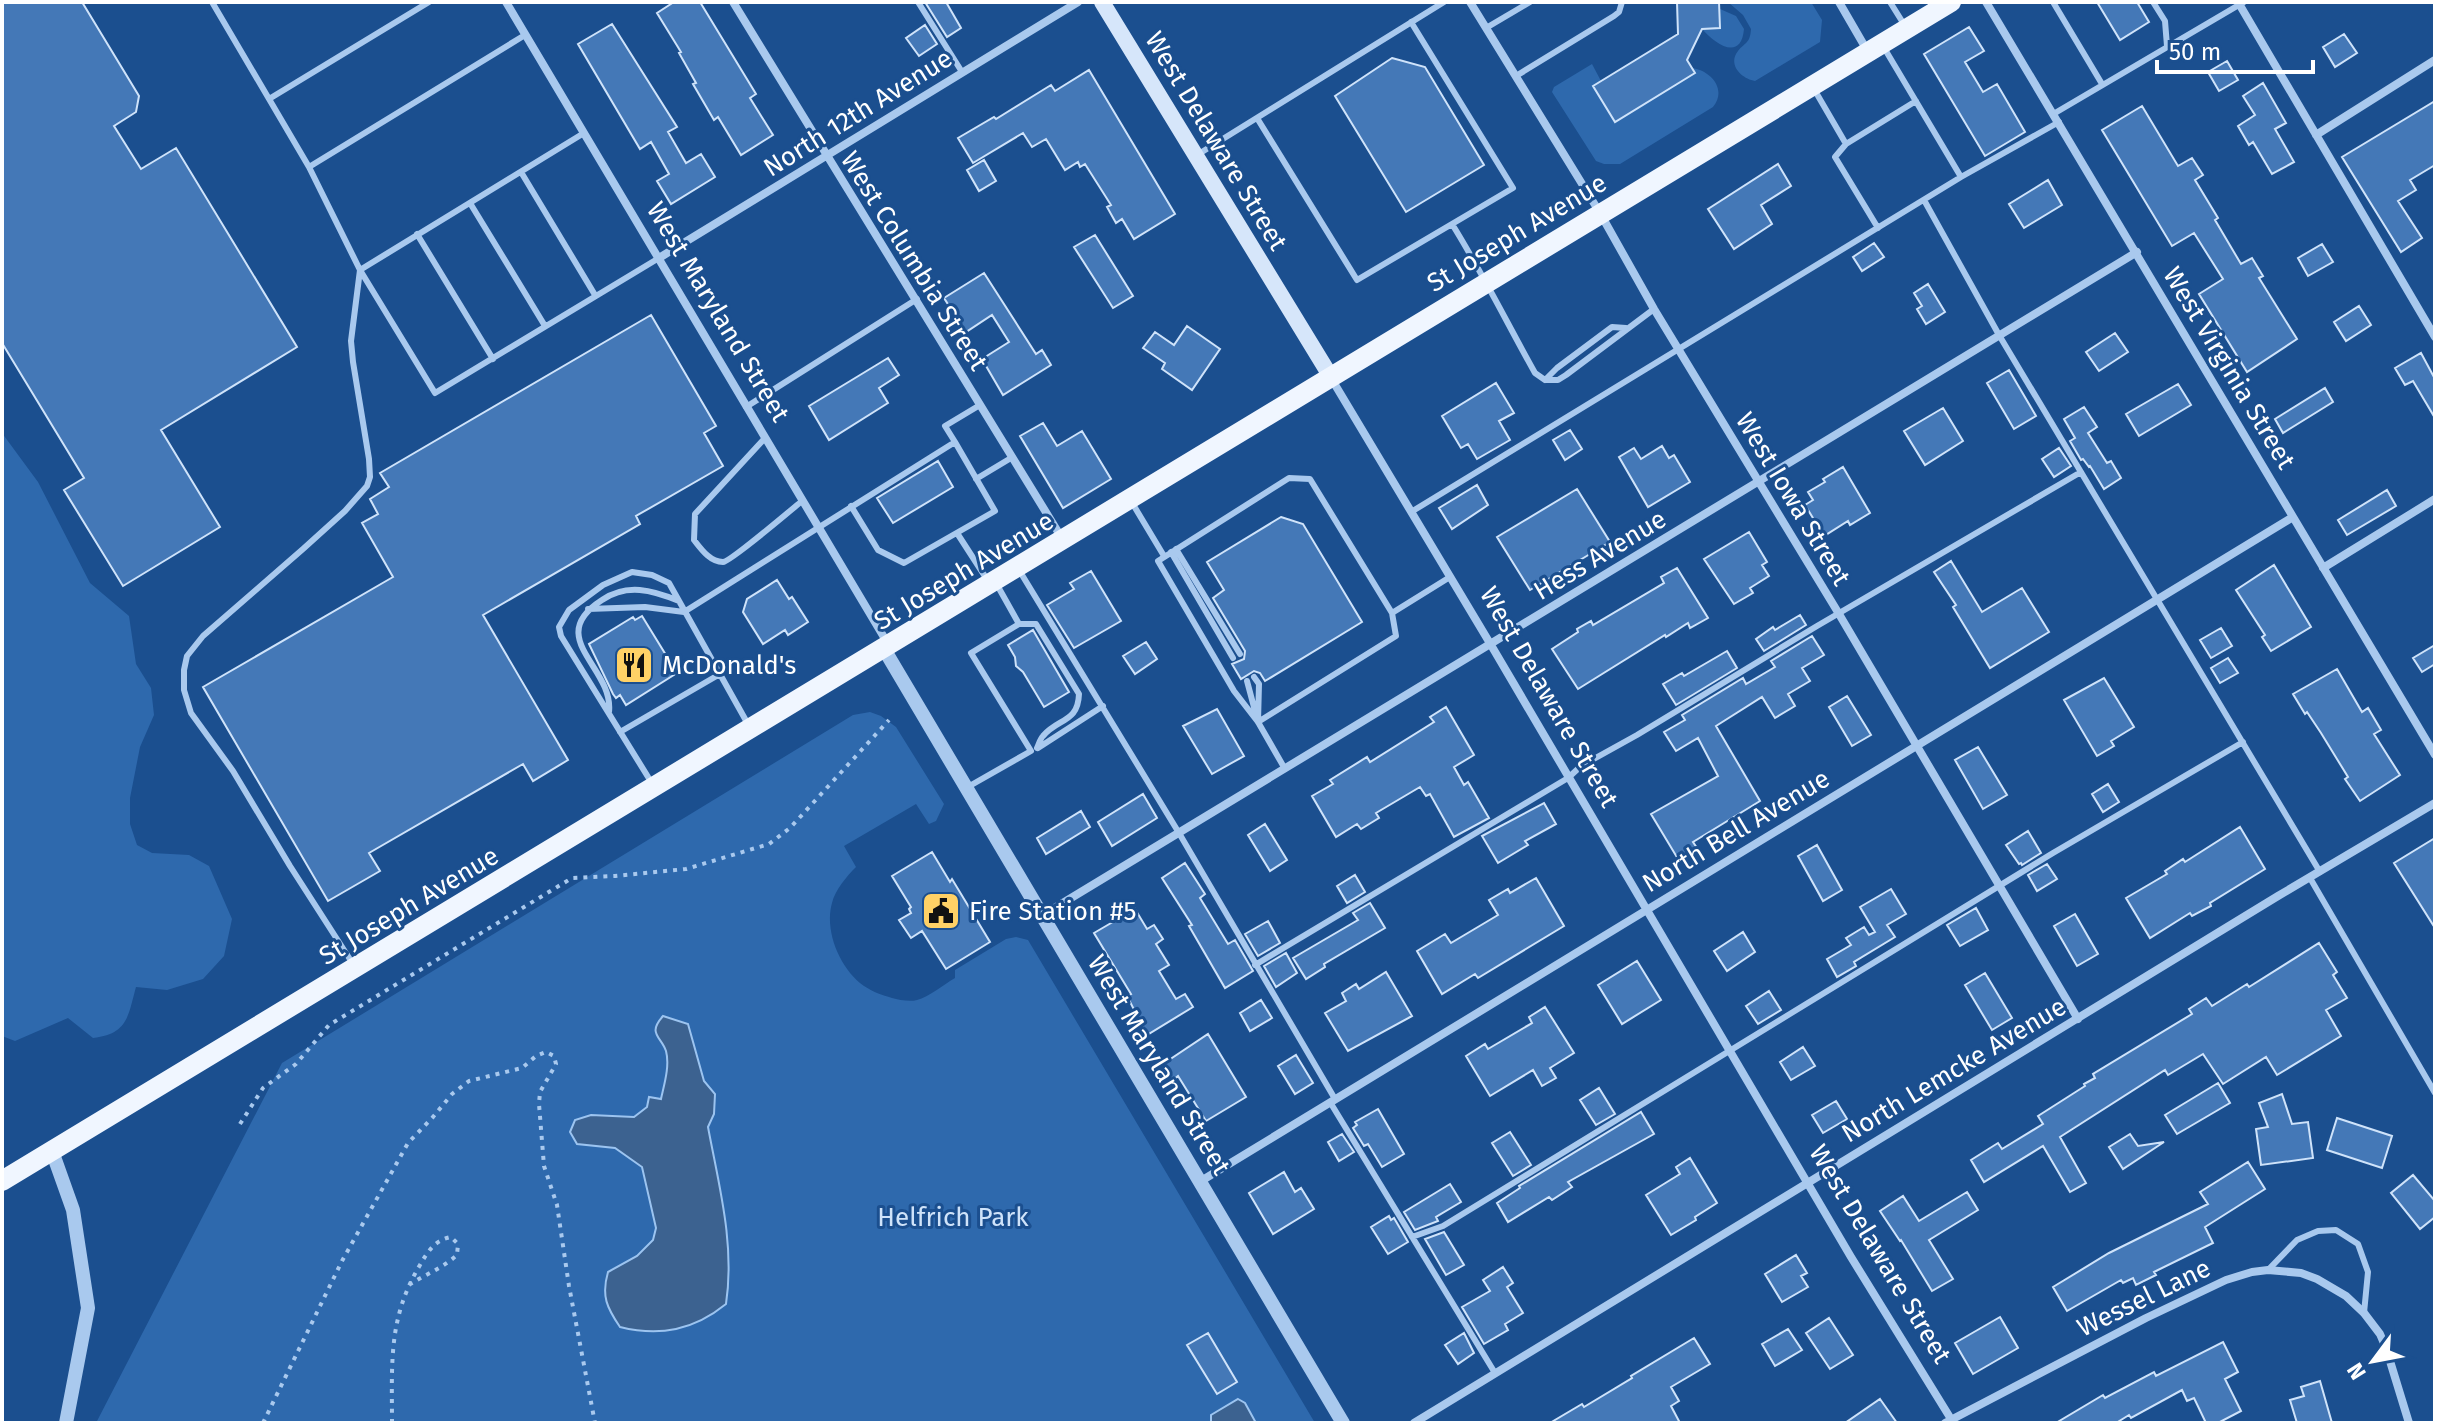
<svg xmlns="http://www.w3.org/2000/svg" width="2437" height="1425" viewBox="0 0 2437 1425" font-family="'Fira Sans',sans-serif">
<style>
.green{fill:#2e69ad}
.water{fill:#3c6290;stroke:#9cc4f0;stroke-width:2}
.building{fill:#4478b7;stroke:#cfe3fa;stroke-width:2}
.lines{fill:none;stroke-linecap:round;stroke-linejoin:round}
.path{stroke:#a9c9ee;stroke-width:4;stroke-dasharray:4 6;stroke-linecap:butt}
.service{stroke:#a9c9ee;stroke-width:6}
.minor{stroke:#a9c9ee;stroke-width:8}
.tertiary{stroke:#a9c9ee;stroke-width:14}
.secondary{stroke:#d6e6fa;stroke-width:16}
.primary{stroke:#f0f6ff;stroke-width:20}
.labels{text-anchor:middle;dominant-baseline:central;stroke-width:6;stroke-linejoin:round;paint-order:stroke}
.street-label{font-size:26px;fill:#fff;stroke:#1b4f8f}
.poi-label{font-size:26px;fill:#fff;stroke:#1b4f8f;text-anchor:start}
.park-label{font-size:26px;fill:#cfe3fa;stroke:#1b4f8f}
</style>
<rect width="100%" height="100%" fill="#1b4f8f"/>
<path class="green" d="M1728,2H1811L1822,20L1820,42L1755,81C1742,79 1727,65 1738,51C1745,42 1750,44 1751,29L1743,15Z
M1720,9L1736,16L1744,29C1741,62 1715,44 1702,29L1720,28Z
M1592,64L1601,81L1593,86L1616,122L1695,73L1692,68C1712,71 1727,90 1713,107L1620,164H1604L1596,161L1552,92L1554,87Z
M2,433L38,482L90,583L129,616L136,664L151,688L154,715L140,747L130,798V824L137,845L152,853L189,855L209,866L232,919L224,956L203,979L167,990L136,987C128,1016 128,1034 93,1038L68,1018L15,1041L2,1036Z
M870,712L881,716L896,727L944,804L936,821L929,824L916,804L844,846L856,867C847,876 835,890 832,903C824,931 840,969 864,986C873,992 882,995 892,998C899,1000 910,1002 917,1000C929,997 943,985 955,978V970L1006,939L1016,937L1028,940L1315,1423H96L282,1063L853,715Z"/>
<path class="water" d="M663,1016L688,1024L704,1081L715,1094L714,1114L708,1127C719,1186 735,1244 726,1304C694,1330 660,1337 620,1327C607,1308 601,1296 608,1272L637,1256L653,1240L656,1228L642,1167L615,1148L577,1144L570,1132L575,1120L591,1115L634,1117L647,1107L649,1097L661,1099C664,1085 670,1066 666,1051C661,1036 647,1034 663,1016Z
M1238,1399L1245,1403L1256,1423H1211V1415Z"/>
<path class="building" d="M2,2H82L139,96L136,112L114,126L141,169L176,148L297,347L161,430L220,527L123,586L64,490L84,478L2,343Z
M674,2H700L756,94L750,98L773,135L741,155L718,117L714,120L693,84L696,83L679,53L681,52L657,13Z
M925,2H946L961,28L947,37Z
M1677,2H1719L1720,28L1702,29L1687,60L1695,73L1615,122L1593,86L1678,34Z
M2097,2H2137L2149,22L2120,40Z
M612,24L677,127L668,132L686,163L701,154L715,177L671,204L657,181L669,174L651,142L640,149L578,44Z
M925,25L937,44L919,56L906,38Z
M1969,27L1984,51L1965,62L1983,92L1997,84L2025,132L1985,156L1924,54Z
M2344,34L2357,53L2335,67L2323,47Z
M1392,58L1425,67L1484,165L1406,212L1335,96Z
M2227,61L2238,80L2219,91L2208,72Z
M1089,70L1175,214L1134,239L1122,219L1116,223L1107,207L1111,205L1085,164L1080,167L1078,162L1065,170L1046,139L1032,147L1023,133L973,163L958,138L994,117L996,119L1051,85L1055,91Z
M2263,83L2286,123L2275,129L2294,162L2272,174L2253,142L2249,145L2238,126L2255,115L2243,96Z
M2435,101V165L2410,180L2416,190L2398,201L2422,238L2401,252L2342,157Z
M2142,106L2178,166L2192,158L2203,175L2195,180L2218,218L2215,220L2241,264L2252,258L2263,276L2259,278L2297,339L2247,372L2199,294L2223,279L2194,233L2172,246L2102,130Z
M984,160L996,181L979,191L967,170Z
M1778,164L1791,186L1761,205L1772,224L1734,249L1708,209Z
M2048,180L2062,205L2024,228L2009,204Z
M1095,235L1133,296L1113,308L1074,247Z
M1874,243L1884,257L1862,271L1853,257Z
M2322,244L2333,262L2308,276L2298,258Z
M984,273L1036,354L1042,350L1051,365L1003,395L982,359L1009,342L992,315L966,332L944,298Z
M1928,284L1945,312L1926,324L1917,309L1922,306L1914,293Z
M2359,306L2371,325L2346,341L2334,322Z
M651,315L716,426L704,433L723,466L636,516L640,524L483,615L568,760L533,781L523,764L369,853L380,871L328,901L203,687L393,577L362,523L378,514L370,499L389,487L380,473Z
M1187,326L1220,349L1192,390L1162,369L1165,363L1143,348L1155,332L1174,345Z
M2115,333L2128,352L2099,371L2086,352Z
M2421,353L2435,379V418L2413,381L2405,385L2395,368Z
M888,358L899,375L879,388L888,403L829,440L809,406Z
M2009,370L2036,416L2014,429L1987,383Z
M1496,383L1514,413L1499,421L1510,440L1477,459L1468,444L1461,448L1442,416Z
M2178,384L2191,405L2139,436L2126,414Z
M2325,388L2333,402L2283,433L2275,419Z
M2084,407L2097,427L2088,433L2107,463L2111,461L2121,478L2104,489L2090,466L2089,467L2083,459L2081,460L2070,441L2075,438L2064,419Z
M1943,408L1963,441L1925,465L1904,431Z
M1043,423L1057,446L1082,431L1111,479L1063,508L1020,436Z
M1570,430L1582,449L1565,460L1553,440Z
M1662,446L1669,458L1674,455L1690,482L1648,507L1619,457L1634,448L1641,459Z
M2059,448L2071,466L2054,477L2042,459Z
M938,461L953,487L893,523L877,498Z
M1843,467L1870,513L1850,525L1848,521L1824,536L1805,505L1813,500L1808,492L1825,482L1823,479Z
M1477,485L1488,505L1452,529L1439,508Z
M1577,489L1610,542L1530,590L1497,537Z
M2387,490L2396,506L2347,535L2338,520Z
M1281,517L1303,524L1362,622L1265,681L1260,673L1254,671L1241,679L1232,664L1244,659L1245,651L1213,598L1224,590L1207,562Z
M1749,532L1767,562L1762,565L1769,576L1750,588L1753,593L1734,604L1704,559Z
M1951,561L1982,612L2022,588L2049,632L1990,668L1953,607L1956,605L1934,572Z
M2274,565L2311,627L2271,651L2262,637L2265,635L2236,590Z
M1677,568L1708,618L1690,628L1688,623L1666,637L1665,635L1578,689L1552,649L1578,632L1577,629L1591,621L1593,625L1664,583L1661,577Z
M1091,571L1121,621L1074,648L1047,605L1074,589L1070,583Z
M777,580L789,599L792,597L808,622L788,635L785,630L763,644L743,612L747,599Z
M1800,615L1806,625L1764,651L1756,639L1773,627L1775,630Z
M642,616L677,673L626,705L620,695L616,698L613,694L589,644L633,617L635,620Z
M2221,628L2232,646L2211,658L2200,640Z
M1033,630L1069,692L1044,707L1023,672L1016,666L1015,657L1008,645Z
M1812,636L1824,655L1802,668L1810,681L1788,694L1795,706L1775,718L1762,697L1716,726L1760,801L1693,842L1697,848L1678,859L1651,814L1718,776L1698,738L1676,751L1664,732L1685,720L1682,715L1743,678L1746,684L1775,667L1771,661Z
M1146,642L1157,659L1135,674L1123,656Z
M2435,645V664L2422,672L2413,658Z
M1727,651L1737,668L1676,705L1663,684L1682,673L1684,676Z
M2228,658L2238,673L2220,683L2211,668Z
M2337,669L2362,712L2368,708L2381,730L2374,734L2400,775L2360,801L2345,779L2348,777L2321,733L2307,712L2305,714L2293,694Z
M2104,678L2134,727L2111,741L2114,746L2097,756L2064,700Z
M1847,696L1871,735L1852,746L1829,707Z
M1446,707L1474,755L1454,767L1464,785L1468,782L1489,818L1454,837L1430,794L1426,796L1420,787L1376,813L1379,818L1361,829L1357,824L1336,837L1312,796L1333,784L1330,780L1367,757L1370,762L1434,722L1430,717Z
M1217,709L1244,756L1212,774L1183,726Z
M1978,747L2007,795L1983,809L1955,760Z
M2108,784L2119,802L2103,812L2092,794Z
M1143,794L1157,818L1112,846L1098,822Z
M1544,803L1556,824L1525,841L1528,845L1498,863L1482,836Z
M1081,811L1090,827L1046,854L1037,838Z
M1265,824L1287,860L1270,871L1248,835Z
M2240,827L2265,869L2210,903L2211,906L2192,916L2190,913L2150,938L2126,898L2167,874L2165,871L2183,859L2185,862Z
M2028,831L2041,853L2022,865L2021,863L2019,864L2006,845Z
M2435,838V928L2394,863Z
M1817,845L1842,890L1823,901L1798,856Z
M932,852L950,882L952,879L990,942L946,969L922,931L911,938L899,920L911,913L909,909L911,907L892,876Z
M1185,863L1205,894L1200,898L1228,944L1235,940L1253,971L1225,988L1189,926L1192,925L1162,878Z
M2047,864L2057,879L2037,891L2028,875Z
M1355,875L1365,892L1347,903L1337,886Z
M1536,878L1564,926L1478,978L1475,974L1442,994L1417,951L1445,934L1451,943L1498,915L1489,900L1508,889L1510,893Z
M1891,889L1906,914L1887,925L1895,937L1854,962L1856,966L1837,977L1827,959L1851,945L1846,938L1864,927L1869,935L1875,932L1860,907Z
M1370,903L1385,928L1324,964L1325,967L1306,979L1293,958L1358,920L1353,913Z
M1976,908L1988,930L1960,946L1947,925Z
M1135,909L1147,929L1154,925L1163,939L1156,944L1169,965L1159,971L1176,999L1185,994L1193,1007L1147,1035L1127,996L1131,994L1094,933Z
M2075,914L2098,954L2077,966L2054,926Z
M1268,921L1280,943L1258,956L1245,934Z
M1743,932L1755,952L1727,971L1714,951Z
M2319,943L2337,972L2333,975L2347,998L2326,1010L2341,1036L2277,1075L2266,1057L2223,1084L2203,1054L2168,1075L2165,1070L2060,1137L2086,1183L2070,1192L2043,1146L1984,1182L1971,1160L1998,1143L2002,1149L2043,1124L2038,1116L2085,1086L2084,1084L2095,1078L2093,1074L2192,1014L2189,1009L2206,998L2212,1006L2247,984L2249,987Z
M1286,953L1297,973L1276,987L1264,966Z
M1637,961L1661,1000L1622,1024L1598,985Z
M1386,972L1412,1016L1348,1051L1325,1013L1346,1001L1342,993L1356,984L1359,989Z
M1985,973L2012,1018L1992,1030L1965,985Z
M1769,991L1781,1010L1758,1024L1746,1006Z
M1261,1000L1272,1018L1250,1031L1240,1013Z
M1545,1007L1574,1053L1550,1068L1556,1078L1542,1086L1533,1070L1490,1096L1466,1056L1485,1044L1488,1049L1532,1023L1529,1017Z
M1208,1034L1246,1097L1206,1121L1178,1076L1173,1080L1163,1064Z
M1803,1047L1815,1066L1791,1080L1780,1062Z
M1296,1055L1313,1083L1295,1094L1278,1066Z
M2218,1083L2230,1103L2177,1134L2165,1115Z
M1599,1088L1615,1114L1596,1125L1580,1100Z
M2282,1094L2292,1124L2308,1122L2313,1158L2261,1165L2256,1129L2268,1127L2259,1103Z
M1836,1101L1847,1119L1823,1133L1812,1115Z
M1378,1109L1404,1154L1382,1167L1368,1144L1364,1146L1353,1128L1357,1125L1355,1122Z
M1641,1112L1654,1134L1568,1182L1572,1187L1552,1200L1549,1197L1508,1222L1497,1203L1520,1188L1519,1186Z
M2337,1118L2392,1136L2382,1168L2327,1150Z
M1510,1132L1531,1165L1513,1176L1492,1143Z
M1342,1134L1354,1152L1339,1161L1328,1142Z
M2130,1134L2138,1146L2164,1142L2123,1169L2109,1147Z
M1690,1158L1717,1203L1695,1217L1696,1220L1671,1235L1646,1195L1680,1174L1676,1167Z
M2248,1162L2265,1189L2205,1227L2213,1243L2154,1272L2156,1275L2136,1285L2133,1278L2123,1283L2121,1280L2067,1311L2053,1287L2109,1253L2208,1204L2200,1192Z
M1284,1172L1295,1192L1301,1188L1314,1209L1273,1234L1249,1193Z
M2413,1175L2435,1201V1217L2420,1229L2391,1193Z
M1450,1184L1461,1202L1436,1217L1438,1221L1415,1230L1404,1212Z
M1967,1192L1978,1210L1929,1240L1953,1279L1932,1291L1901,1240L1900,1241L1880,1211L1903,1196L1919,1221Z
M1389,1216L1391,1220L1394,1218L1408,1242L1388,1254L1371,1227Z
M1444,1232L1464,1265L1446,1275L1425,1239Z
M1796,1255L1807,1273L1801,1276L1808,1287L1782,1302L1765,1274Z
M1503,1267L1513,1283L1507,1287L1523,1313L1505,1324L1508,1330L1484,1344L1462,1307L1490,1291L1483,1280Z
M2000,1317L2018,1348L1973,1374L1955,1343Z
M1829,1318L1853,1355L1830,1369L1806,1333Z
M1788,1329L1802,1350L1775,1366L1762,1344Z
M1208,1333L1237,1382L1217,1394L1187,1345Z
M1464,1333L1474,1353L1458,1364L1445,1345Z
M1694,1338L1710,1364L1671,1387L1679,1401L1671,1406L1680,1423H1550L1582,1404L1584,1407L1632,1378L1631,1376Z
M2223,1342L2238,1372L2225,1379L2241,1411L2218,1423H2206L2194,1398L2187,1401L2182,1390L2131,1418L2129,1415L2116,1423H2056L2103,1395L2105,1398L2154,1372L2156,1376Z
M2320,1381L2332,1423H2297L2290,1400L2304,1396L2301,1387Z
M1880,1399L1897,1423H1845Z"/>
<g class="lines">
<path class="path" d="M240,1124L263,1088L296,1064L329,1025L572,878L615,876L686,869L769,844L790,828L889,720
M263,1423L342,1261L408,1143L433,1117L452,1094L469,1081L522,1068L536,1056L546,1052L554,1056L556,1064L540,1092L539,1104L544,1166L557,1205L569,1286L595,1423
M392,1423C392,1363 388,1318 420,1265C428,1251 435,1240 451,1237L458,1244L457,1255C442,1269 423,1275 406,1287"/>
<path class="service" d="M212,2L309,167L525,35
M918,2L962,72
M1890,2L1905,26
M2053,2L2102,84
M2153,2L2165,21L2167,46
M1486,28L1530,2
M1883,46L1961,177
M1516,76L1614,16L1619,12L1622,2
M1814,89L1846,144L1916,101
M269,99L429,2
M2055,113L2244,2
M1257,118L1357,280L1513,188L1411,22
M1846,144L1835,157L1878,228
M1197,155L1444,2
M309,167L360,270L584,133
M521,172L595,295
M1924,200L1999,335L2320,872
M470,203L545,326
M1452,224C1482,272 1507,323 1535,373L1545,380H1558L1566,375L1654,309
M417,234L493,359
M360,270L435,393L659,258
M1545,380L1557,368L1612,327L1626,328
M746,407L917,299
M765,438L695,514L694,540C701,549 710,562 723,562C730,562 791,510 802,501
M955,442L945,426L980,405
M976,479L1011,458
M1131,501L1164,556
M1411,512L1961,177L2059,122
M957,533L988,581
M1176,549L1240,654
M1171,552L1233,658
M1019,570L1179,833L1335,1099
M588,609L645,607L684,612L955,442L995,511L904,563L878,550L851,506
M1392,613L1450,577
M1019,624H1036L1079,694C1078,723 1058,718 1043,736C1040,739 1039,744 1037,748
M1254,677L1259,684L1258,722
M1247,681L1255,711
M609,712C614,667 543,638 602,600C627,583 652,590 679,601
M1258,722L1396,636L1392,613L1310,479L1289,478L1158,561L1234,691L1258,722L1285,769
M620,732L720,674
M1038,748L1103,706
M653,785L561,636L559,627L569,610L603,585L632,572L652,575L669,583L749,726
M966,788L1031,751L971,653L1019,624L996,583
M2310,878L2435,1093
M353,964L290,866L233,771L191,713L184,690V670L187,656L203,636L303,549L345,511L367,486L370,477L369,459L353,362L351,341L360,270
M1255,965L1568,778L1581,766L1637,735L1817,626L2081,472
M1330,1102L1495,1373
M1412,1237L1443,1226L2053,853L2243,742
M2268,1270L2297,1240L2318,1231L2336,1230L2358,1244L2368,1272L2364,1313"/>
<path class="minor" d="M506,2L888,644
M733,2L1063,540
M1470,2L1600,213L1654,309L1839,614L2078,1019
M1839,2L1868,52
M1986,2L2435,755
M2238,2L2435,337
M2316,135L2435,60
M659,258L1078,2
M1331,378L1491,645L1851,1257L1951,1419
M2323,568L2435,499
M1043,915L2137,252
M1201,1181L2293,517
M1414,1423L2278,896L2435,803
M1945,1423L2146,1318L2226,1280L2252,1272L2268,1270L2301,1273L2317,1279L2346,1296L2364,1313L2380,1334L2386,1348L2409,1423"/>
<path class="tertiary" d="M884,649L1343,1423
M52,1151L73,1210L88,1308L66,1423"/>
<path class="secondary" d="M1102,2L1331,377"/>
<path class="primary" d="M2,1181L1951,2"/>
</g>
<defs>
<symbol id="restaurant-square" viewBox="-11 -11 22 22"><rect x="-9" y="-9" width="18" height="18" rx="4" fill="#ffd166" stroke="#1b4f8f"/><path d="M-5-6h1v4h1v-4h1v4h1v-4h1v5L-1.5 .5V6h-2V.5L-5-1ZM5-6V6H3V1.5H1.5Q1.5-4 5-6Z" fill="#111"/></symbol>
<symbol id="civic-square" viewBox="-11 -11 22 22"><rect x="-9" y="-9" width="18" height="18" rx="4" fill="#ffd166" stroke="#1b4f8f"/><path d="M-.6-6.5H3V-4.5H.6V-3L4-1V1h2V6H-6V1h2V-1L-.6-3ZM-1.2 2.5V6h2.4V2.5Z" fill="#111"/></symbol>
</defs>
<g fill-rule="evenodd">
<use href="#restaurant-square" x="612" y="643" width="44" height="44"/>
<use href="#civic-square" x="919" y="889" width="44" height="44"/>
</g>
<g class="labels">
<g class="street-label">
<text transform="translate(858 113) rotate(-32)">North 12th Avenue</text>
<text transform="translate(1216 141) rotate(59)">West Delaware Street</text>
<text transform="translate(1517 233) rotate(-31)">St Joseph Avenue</text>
<text transform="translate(914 261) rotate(58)">West Columbia Street</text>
<text transform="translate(718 312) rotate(59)">West Maryland Street</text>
<text transform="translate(2229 368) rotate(59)">West Virginia Street</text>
<text transform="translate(1793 499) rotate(59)">West Iowa Street</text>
<text transform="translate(1600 555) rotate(-31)">Hess Avenue</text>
<text transform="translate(964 571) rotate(-31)">St Joseph Avenue</text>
<text transform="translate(1549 697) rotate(60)">West Delaware Street</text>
<text transform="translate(1736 831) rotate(-31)">North Bell Avenue</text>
<text transform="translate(409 906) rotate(-31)">St Joseph Avenue</text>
<text transform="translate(1159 1065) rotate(59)">West Maryland Street</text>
<text transform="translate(1954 1070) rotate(-31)">North Lemcke Avenue</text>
<text transform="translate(1880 1254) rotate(59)">West Delaware Street</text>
<text transform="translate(2144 1298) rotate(-26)">Wessel Lane</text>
</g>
<g class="poi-label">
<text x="662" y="665">McDonald's</text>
<text x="969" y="911">Fire Station #5</text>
</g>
<g class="park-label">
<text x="953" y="1217">Helfrich Park</text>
</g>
</g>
<rect width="2437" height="1425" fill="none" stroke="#ffffff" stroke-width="8"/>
<g transform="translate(2373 1361) rotate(238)" stroke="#1b4f8f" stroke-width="6" paint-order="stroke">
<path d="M0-6L14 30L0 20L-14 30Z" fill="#ffffff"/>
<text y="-12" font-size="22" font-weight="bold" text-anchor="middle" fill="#ffffff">N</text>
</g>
<path d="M2157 60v12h156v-12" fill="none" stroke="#ffffff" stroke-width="4"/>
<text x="2169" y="60" font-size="24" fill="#ffffff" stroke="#1b4f8f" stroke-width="6" paint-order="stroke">50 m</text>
</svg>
